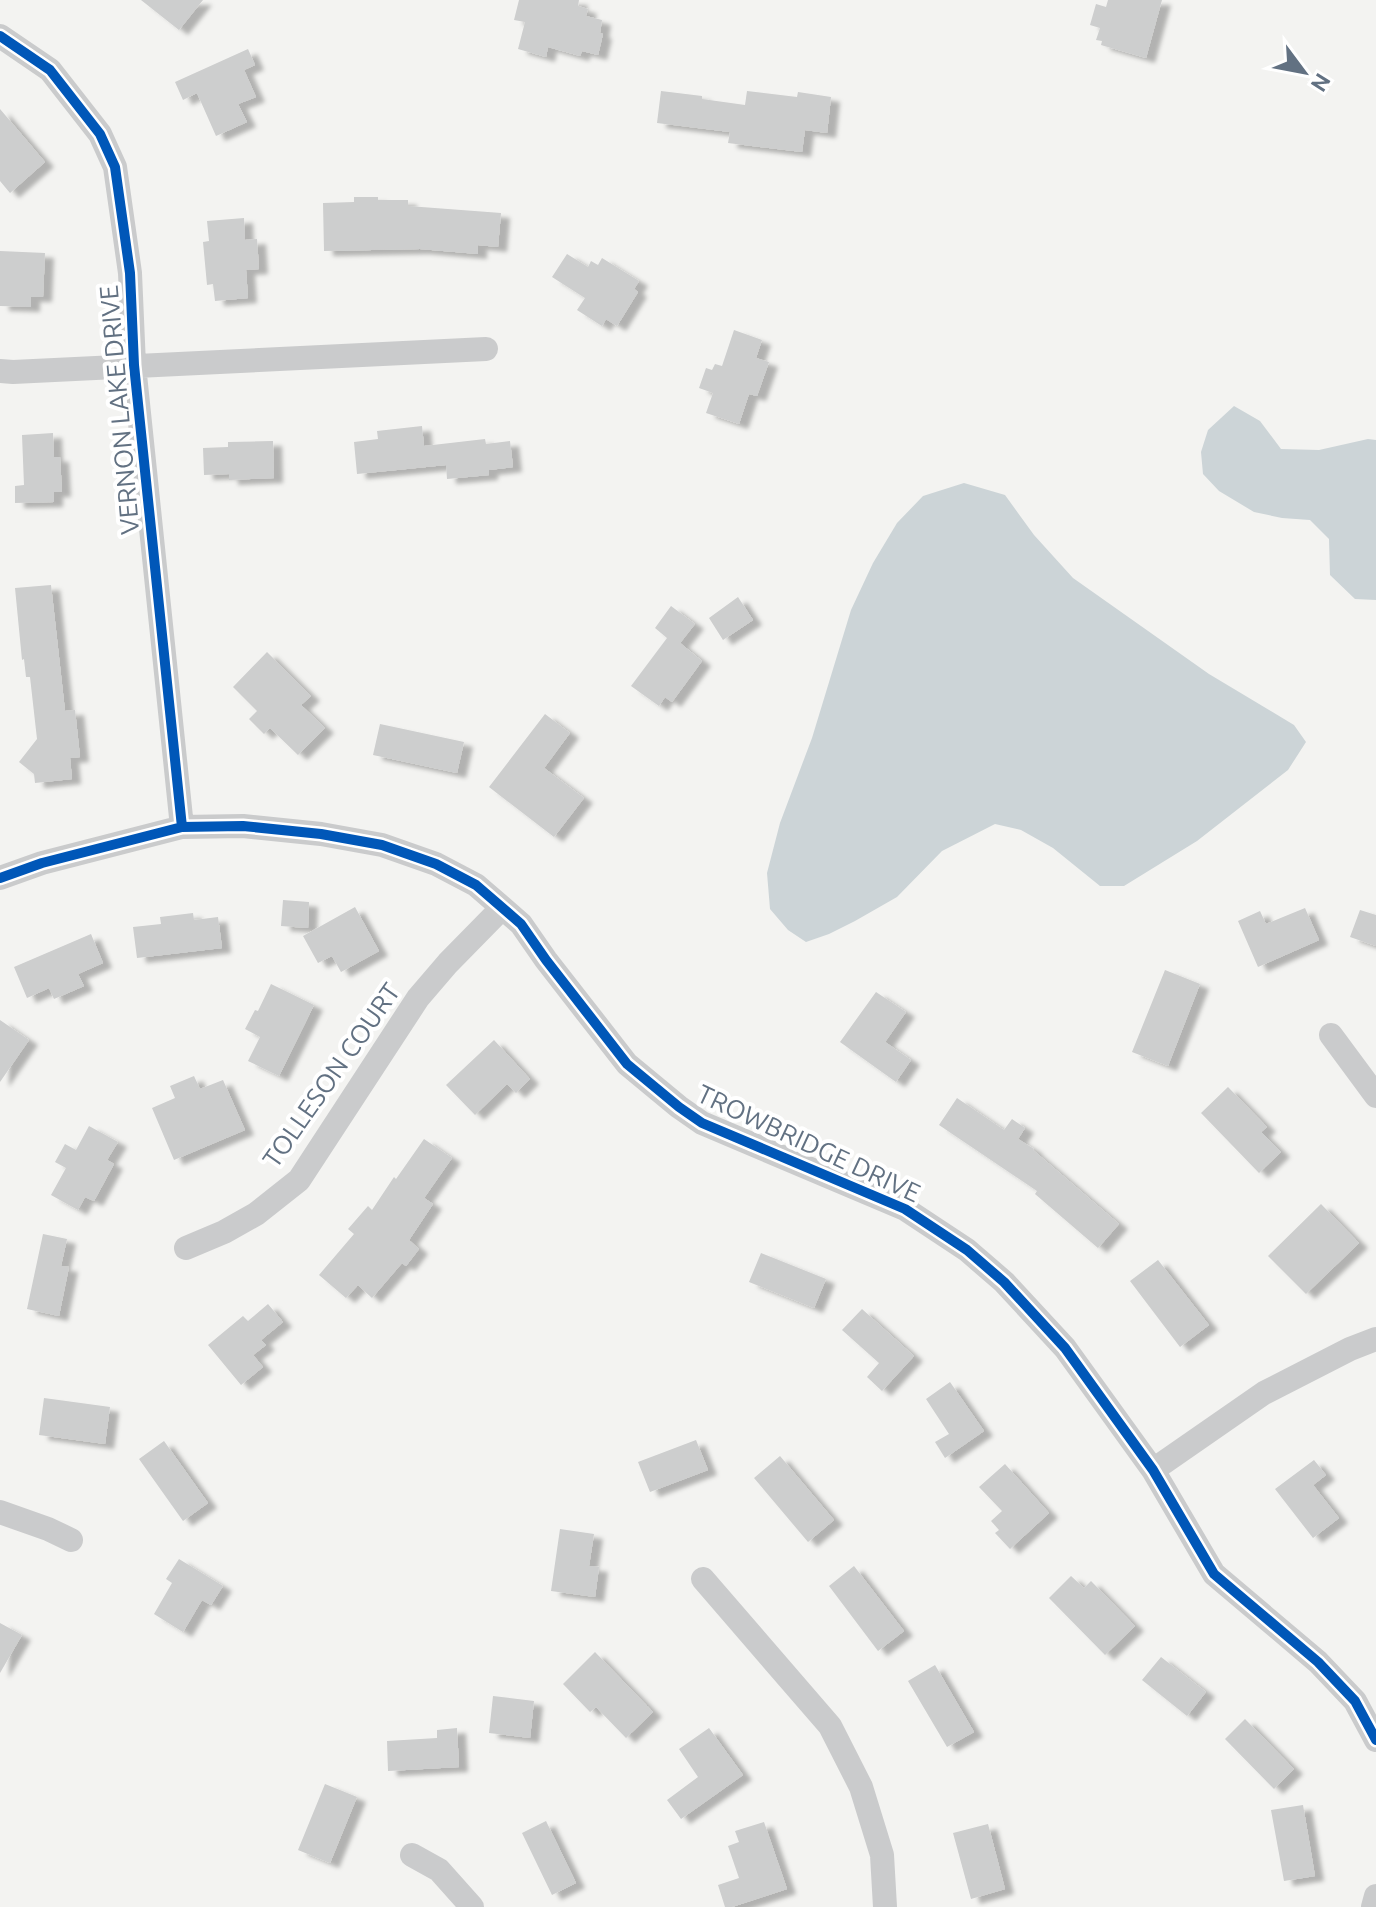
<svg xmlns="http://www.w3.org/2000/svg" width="1376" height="1907" viewBox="0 0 1376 1907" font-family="Ubuntu,sans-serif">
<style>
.water{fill:#ccd4d7}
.building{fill:#cdcece;filter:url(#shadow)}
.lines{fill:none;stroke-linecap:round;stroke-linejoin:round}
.minor{stroke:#cacbcc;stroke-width:24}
.cycleway-casing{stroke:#fff;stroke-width:15}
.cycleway{stroke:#0057b8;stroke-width:10}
.labels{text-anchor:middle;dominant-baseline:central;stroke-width:8;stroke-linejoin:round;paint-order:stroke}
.street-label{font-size:26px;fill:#627182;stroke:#fff}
</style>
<defs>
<filter id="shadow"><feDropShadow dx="9" dy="5" stdDeviation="2" flood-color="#0004"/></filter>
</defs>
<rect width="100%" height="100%" fill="#f3f3f1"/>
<path class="water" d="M1234,406L1260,421L1281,449L1319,450L1368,439L1376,440V600L1355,599L1330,575L1329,539L1310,520L1282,518L1254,512L1219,491L1203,474L1201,452L1208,430Z
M964,483L1005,495L1034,535L1073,578L1209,674L1294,725L1306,742L1288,770L1197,841L1124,886H1100L1053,848L1021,830L995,824L942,851L897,897L855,921L829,934L806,942L788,930L770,909L767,873L780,823L812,738L851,610L873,563L897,523L923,496Z"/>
<path class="building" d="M141,0H203L179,30Z
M519,0H579L578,6L588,9L586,16L602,20L600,33L603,34L598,55L582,51L580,56L548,47L546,57L518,49L525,22L514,20Z
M1108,0H1162L1146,58L1101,45L1102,41L1096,40L1100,28L1090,25L1096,4L1106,7Z
M248,49L255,65L244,70L256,97L238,104L247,122L216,136L197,93L183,100L175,82Z
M661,91L702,96V99L745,105L747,91L797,97L798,92L831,97L827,133L805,130L802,152L728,143L730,132L657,123Z
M0,109L45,162L10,193L0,181Z
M354,197H378V200H408V206L501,213L498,247L478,245V254L420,249L324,251L323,203L354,202Z
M244,218L245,240L257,239L259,269L246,270L248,298L215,301L213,284L207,285L203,242L209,241L207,221Z
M0,251L45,253L43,297H31V307L0,306Z
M567,254L588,267L591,261L598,265L602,258L639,281L634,289L638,292L617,326L606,319L602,326L577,310L585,298L552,277Z
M734,330L762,340L756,358L769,362L757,396L749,394L739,424L706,413L713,393L699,388L706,368L712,370L715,364L722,366Z
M422,426L424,446L485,439L486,444L510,441L513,467L489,470V475L447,479L446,465L357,474L354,442L378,439L377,431Z
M53,433L54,457H60L62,492H54V502L15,503V486L24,485L22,435Z
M273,441L274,478L229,480V474L204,475L203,448L228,447V442Z
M51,585L65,711L75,710L80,757L70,758L72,779L35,783L34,774L19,762L37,739L30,677H26L24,659L22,660L15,588Z
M738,597L753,620L723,640L709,618Z
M671,606L695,624L680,643L702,661L672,702L665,697L659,706L631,686L667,638L655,628Z
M267,652L311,696L301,705L325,728L298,755L270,728L264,734L249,719L257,711L233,687Z
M545,714L570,733L544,768L584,798L554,837L489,787Z
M380,724L464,742L457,773L373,755Z
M283,900L309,902L308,928L281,926Z
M355,907L379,951L341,972L332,956L318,963L303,936Z
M1305,908L1319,940L1258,967L1238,921L1260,911L1266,924Z
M1360,910L1376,915V946L1350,937Z
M193,913L194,920L218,917L222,948L137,958L133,927L161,924L160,917Z
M91,934L103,963L78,974L84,986L54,999L49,988L27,998L14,967Z
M1165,970L1200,984L1168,1066L1132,1052Z
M271,984L314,1005L279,1076L248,1061L260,1037L245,1029L255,1010L258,1011Z
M876,992L906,1012L885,1042L911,1060L896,1082L840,1042Z
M0,1020L29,1040L0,1082Z
M494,1040L530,1079L516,1093L507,1084L475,1115L446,1085Z
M194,1076L200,1089L223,1080L245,1130L174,1160L152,1108L175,1098L170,1086Z
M1228,1087L1267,1127L1261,1132L1281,1152L1259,1173L1201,1113Z
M957,1098L1004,1130L1012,1119L1025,1128L1018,1139L1034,1149L1033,1150L1119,1224L1098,1248L1035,1194L1037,1191L939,1125Z
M89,1126L118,1142L107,1160L114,1164L94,1201L85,1197L78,1210L51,1195L66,1168L55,1162L65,1144L76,1150Z
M424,1139L452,1158L424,1198L433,1204L409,1240L419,1249L406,1266L402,1263L372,1298L358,1285L346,1298L319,1275L354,1234L348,1229L368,1206L372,1210L394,1177L396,1179Z
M1321,1204L1359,1243L1306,1294L1268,1256Z
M43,1234L67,1239L61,1266L69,1267L59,1316L27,1309Z
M761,1253L826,1279L814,1308L749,1282Z
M1158,1260L1209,1325L1180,1347L1130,1281Z
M268,1304L283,1322L261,1340L266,1345L253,1355L263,1367L241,1385L208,1345L243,1316L248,1321Z
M862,1309L914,1356L882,1391L867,1377L879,1363L842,1330Z
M950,1382L984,1431L945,1458L935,1442L949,1434L926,1399Z
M44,1398L110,1407L105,1444L39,1435Z
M696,1440L708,1470L650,1492L638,1462Z
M164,1441L208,1503L183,1521L139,1459Z
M780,1456L834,1520L808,1542L754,1478Z
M1314,1460L1326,1475L1313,1485L1339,1518L1313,1538L1275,1489Z
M1005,1464L1049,1513L1010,1549L995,1533L999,1530L991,1521L1002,1511L979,1487Z
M560,1529L594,1534L589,1566L599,1567L595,1597L551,1591Z
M179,1559L223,1586L211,1605L202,1600L183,1632L154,1614L172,1583L166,1579Z
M854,1566L904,1631L878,1651L829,1586Z
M1071,1576L1084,1588L1091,1581L1135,1626L1105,1655L1049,1598Z
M0,1623L22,1635L0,1673Z
M595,1652L653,1712L626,1738L596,1707L590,1712L563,1684Z
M1161,1657L1206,1692L1187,1716L1142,1680Z
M935,1665L974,1732L947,1747L908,1681Z
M493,1696L534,1701L530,1738L489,1733Z
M1245,1719L1294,1769L1274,1789L1225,1739Z
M457,1728L459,1767L388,1771L387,1741L437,1738V1730Z
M709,1728L743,1775L681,1819L667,1800L698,1777L679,1749Z
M325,1784L357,1797L330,1863L298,1850Z
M1303,1805L1315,1876L1284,1881L1271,1810Z
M546,1821L576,1883L552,1895L522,1833Z
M764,1822L787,1889L732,1907H725L718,1885L739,1878L728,1846L739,1842L735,1831Z
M988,1824L1005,1889L971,1899L953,1833Z"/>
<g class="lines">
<path class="minor" d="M0,36L50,70L100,134L115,167L130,273L134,365L182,827
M0,371L13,372L486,349
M0,878L42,863L182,827L243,826L321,834L382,845L436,864L476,885L521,924L546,960L627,1064L679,1107L702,1123L905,1209L967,1250L1004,1282L1065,1348L1153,1470L1214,1574L1318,1662L1355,1701L1376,1740
M1331,1035L1376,1096
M186,1248L224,1232L256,1214L299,1180L418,998L448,963L502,908
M1153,1470L1264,1393L1350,1349L1376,1339
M0,1512L48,1529L71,1540
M703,1579L830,1726L861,1787L882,1855L885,1907
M412,1855L439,1870L472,1907
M1373,1907L1376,1896"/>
<defs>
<path id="cycleway" d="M0,36L50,70L100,134L115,167L130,273L134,365L182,827
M0,878L42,863L182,827L243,826L321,834L382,845L436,864L476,885L521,924L546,960L627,1064L679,1107L702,1123L905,1209L967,1250L1004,1282L1065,1348L1153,1470L1214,1574L1318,1662L1355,1701L1376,1740"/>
</defs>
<use href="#cycleway" class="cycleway-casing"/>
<use href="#cycleway" class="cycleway"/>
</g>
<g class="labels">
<g class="street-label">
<text transform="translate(119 410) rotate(-95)">VERNON LAKE DRIVE</text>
<text transform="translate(331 1075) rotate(-55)">TOLLESON COURT</text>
<text transform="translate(809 1143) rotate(25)">TROWBRIDGE DRIVE</text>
</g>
</g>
<g transform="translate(1304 72) rotate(122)" stroke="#ffffff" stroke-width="6" paint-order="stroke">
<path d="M0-6L14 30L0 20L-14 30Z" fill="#627182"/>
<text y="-12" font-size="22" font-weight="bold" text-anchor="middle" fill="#627182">N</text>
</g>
</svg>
